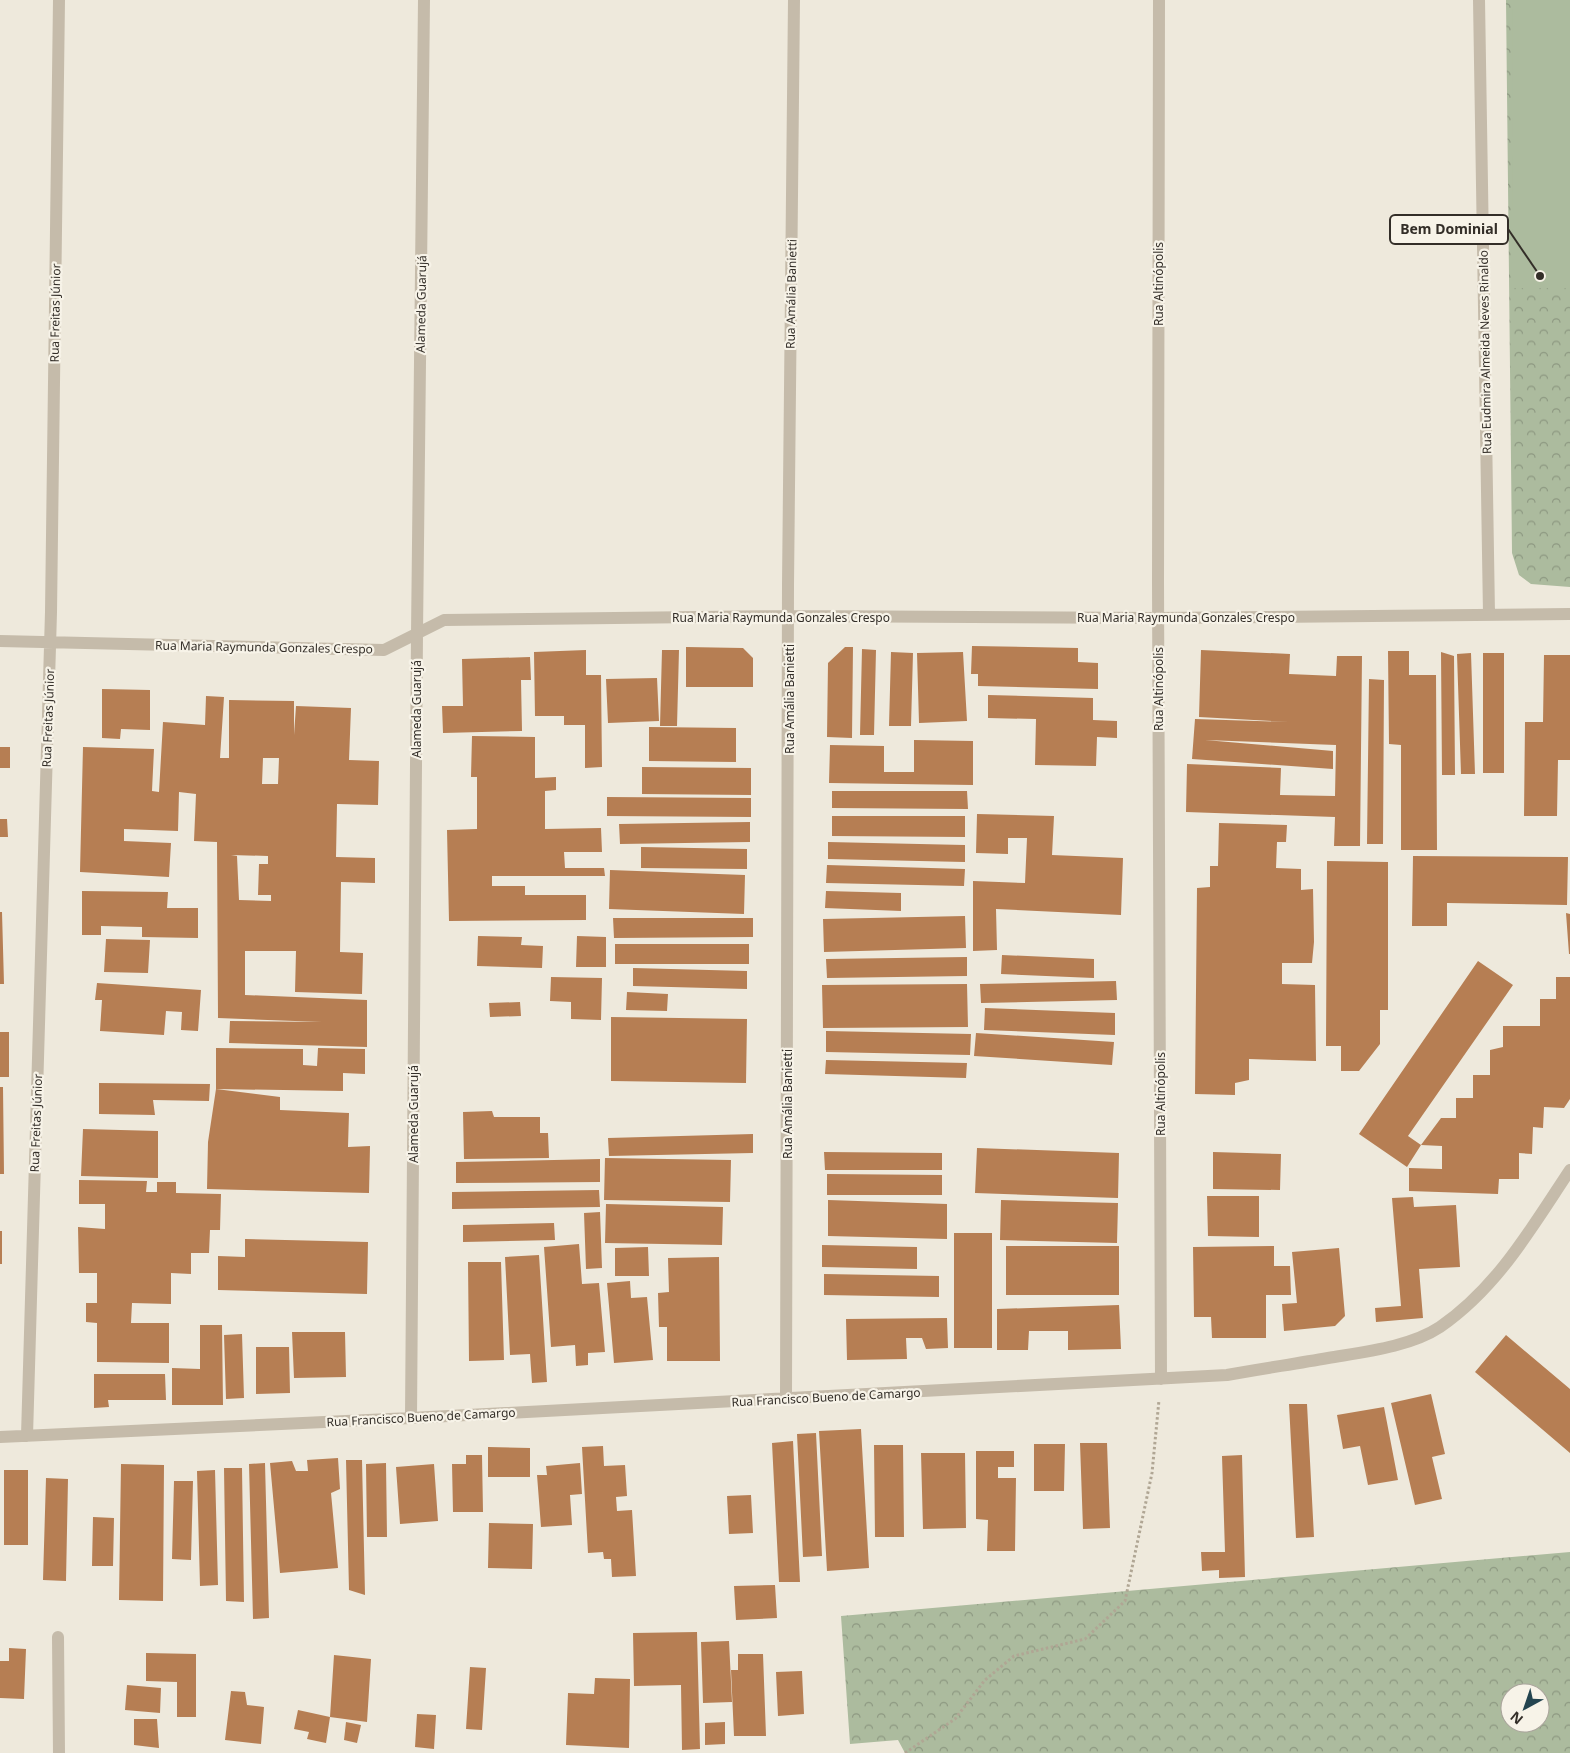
<svg xmlns="http://www.w3.org/2000/svg" width="1570" height="1753" viewBox="0 0 1570 1753" font-family="'Noto Sans',sans-serif">
<style>
.forest{fill:url(#forest-crowns);fill-rule:evenodd}
.pitch{fill:#acbb9e}
.building{fill:#b67e53;fill-rule:evenodd}
.lines{fill:none;stroke-linecap:round;stroke-linejoin:round}
.path{stroke:#b0a694;stroke-width:3;stroke-dasharray:2.5 2.5;stroke-linecap:butt}
.street{stroke:#c5bbaa;stroke-width:12}
.labels{text-anchor:middle;dominant-baseline:central;stroke-width:4.5;stroke-linejoin:round;paint-order:stroke}
.street-label{font-size:12px;fill:#332e28;stroke:#f7f3e8}
.leader{fill:none;stroke:#332e28;stroke-width:2}
.callout-dot{fill:#332e28;stroke:#f7f3e8;stroke-width:2}
.callout{fill:#f7f3e8;stroke:#332e28;stroke-width:2}
.callout-label{font-size:14px;text-anchor:middle;font-weight:bold;fill:#332e28}
</style>
<defs>
<pattern id="forest-crowns" width="20" height="18" patternUnits="userSpaceOnUse" patternTransform="scale(1.25)"><rect width="20" height="18" fill="#acbb9e"/><path d="M2 6a3 3 0 1 1 6 0M12 15a3 3 0 1 1 6 0" fill="none" stroke="#8d9881"/></pattern>
</defs>
<rect width="100%" height="100%" fill="#eee9dc"/>
<path class="forest" d="M1506,0H1570V587L1531,584L1519,575L1512,553Z
M1570,1552V1753H905L898,1740L850,1744L841,1616ZM1510,1693H1540V1723H1510Z"/>
<path class="pitch" d="M1512,0H1570V288H1513Z"/>
<path class="building" d="M972,646L1078,648V662L1098,663V689L978,686V674H971Z
M686,647L743,648L753,658V687H686Z
M845,647H853L852,738L827,737L828,663Z
M862,649L876,650L874,735H860Z
M586,650V675H601L602,767L585,768V725H564V716H535L534,652Z
M662,650H679L677,726H660Z
M1201,650L1290,654L1289,674L1336,676L1337,656H1362L1360,846H1334L1335,817L1186,812L1187,764L1281,768L1280,795L1335,796L1336,745L1205,740L1333,751V769L1192,759L1195,719L1290,722L1199,717Z
M1388,651H1409V675H1436L1437,850H1401V745L1389,744Z
M891,652L913,653L911,726H889Z
M963,652L967,721L919,723L917,653Z
M1441,652L1454,656L1455,775H1442Z
M1471,653L1475,774H1461L1457,654Z
M1483,653H1504V773H1483Z
M1544,655H1570V760H1558L1557,816H1524L1525,722H1543Z
M530,657L531,680H521L522,731L443,733L442,706H463L462,659Z
M657,678L659,721L608,723L606,679Z
M1369,679L1384,680L1383,844H1367Z
M102,689L150,690V730L121,729L120,739L102,738Z
M988,695L1093,698V720L1117,721V738L1097,737L1096,766L1035,765L1036,719L988,718Z
M206,696L224,697L220,758H229V700L294,701V735L296,706L351,708L349,760L379,761L378,805L337,804L336,857L375,858V883L341,882L340,952L363,953L362,994L295,992L296,951H245V995L367,1000V1047L229,1043L230,1021L322,1022L218,1018L217,842L194,841L196,794L179,792L178,831L124,829V841L171,843L169,877L80,872L83,747L154,749L152,791L159,792L163,722L205,725ZM263,758H279L278,784H262ZM231,855L268,856V864H259L258,895H271V901L239,900L237,856Z
M649,727L736,728V762L649,761Z
M472,736L535,737V778L556,777V790L545,791V829L601,828L602,852H564L565,868H604L605,876H492V886H525V895H586V920L449,921L447,830L477,829V777H471Z
M914,740L973,741V785L829,783L830,745L884,746V772H914Z
M0,747H10V768H0Z
M642,767L751,768V795L642,794Z
M832,791H967L968,809L832,808Z
M607,797L751,798V817L607,816Z
M977,814L1054,816L1052,855L1123,858L1121,915L996,909L997,950L973,951V881L1025,883L1027,838H1008V854L976,853Z
M832,816H965V837L832,836Z
M0,819H7L8,837H0Z
M750,822V842L620,844L619,824Z
M1219,823L1287,825L1286,842H1277L1276,868L1301,869V890L1313,889L1314,942L1312,963H1282V984L1315,985L1316,1061L1249,1059V1080L1235,1083V1095L1195,1094L1197,888L1210,887V866H1218Z
M828,842L965,845V862L828,859Z
M641,847L747,849V869L641,868Z
M1413,856L1568,857L1567,905L1447,903V926H1412Z
M1327,861L1388,862V1010H1380V1044L1359,1071H1341V1046H1326Z
M827,865L965,869L964,886L826,883Z
M610,870L745,875L744,914L609,909Z
M82,891L168,892L167,908H198V938L142,937V927L101,926V935H82Z
M826,891L901,893V911L825,908Z
M0,912H2L4,984H0Z
M1566,913L1570,914V954H1569Z
M965,916L966,948L824,952L823,919Z
M613,918H753V937L614,938Z
M478,936L522,937L521,945L543,946L542,968L477,966Z
M577,936L606,937V967H576Z
M106,939L150,940L148,973L104,972Z
M615,944H749V964H615Z
M1002,955L1094,959V978L1001,974Z
M967,957V976L827,978L826,959Z
M1478,961L1513,985L1408,1136L1421,1145L1407,1167L1359,1134Z
M633,968L747,971V989L633,986Z
M551,977L602,978L601,1020L571,1019V1002L550,1001Z
M1556,977H1570V1099L1564,1108L1544,1107L1543,1128L1533,1127L1532,1154L1519,1153V1179H1499L1498,1194L1409,1191V1168L1442,1169V1146L1421,1145L1441,1118H1456V1098H1473V1075H1490V1050L1503,1047V1026H1540V999H1556Z
M1116,981L1117,1000L981,1003L980,984Z
M97,983L201,990L198,1031L181,1030L182,1012L166,1011L164,1035L100,1031L102,1000H95Z
M967,984L968,1027L823,1028L822,985Z
M627,992L668,994L667,1011L626,1010Z
M520,1002L521,1016L490,1017L489,1003Z
M985,1008L1115,1013V1035L984,1030Z
M611,1017L747,1019L746,1083L611,1081Z
M826,1031L971,1034L970,1055L826,1052Z
M0,1032H9V1077H0Z
M976,1033L1114,1042L1112,1065L974,1056Z
M216,1048L303,1049V1065L317,1066L318,1048L365,1049V1074L343,1073V1091L216,1089Z
M826,1060L967,1063L966,1078L825,1074Z
M99,1083L210,1084L209,1101L153,1100L155,1115L99,1114Z
M0,1087H3L4,1174H0Z
M216,1089L280,1097V1110L349,1113L348,1147L370,1146L369,1193L207,1189L208,1142Z
M492,1111L494,1117H540V1133H548L549,1158L464,1159L463,1112Z
M83,1129L158,1131V1178L81,1176Z
M753,1134V1153L609,1156L608,1138Z
M977,1148L1119,1153L1118,1198L975,1193Z
M824,1152L942,1153V1170H825Z
M1213,1152L1281,1154L1280,1190L1213,1189Z
M605,1158L731,1160L730,1202L604,1200Z
M600,1159V1182L456,1183V1162Z
M827,1174L942,1175V1195H827Z
M79,1180L147,1181L146,1192H157V1182H176V1193L221,1194L220,1230H210L209,1253H191V1274L171,1273V1304L132,1303L131,1323H169V1363L97,1362V1323L86,1322V1303H97V1273H79L78,1227L105,1229V1204H79Z
M599,1190L600,1207L452,1209V1192Z
M1207,1196H1259V1237L1208,1236Z
M1413,1197L1414,1207L1456,1205L1460,1267L1419,1269L1423,1318L1376,1322L1375,1308L1401,1306L1392,1198Z
M828,1200L947,1204V1239L828,1236Z
M1001,1200L1118,1203L1117,1243L1000,1240Z
M606,1204L723,1207L722,1245L605,1243Z
M600,1212L602,1268L586,1269L584,1213Z
M554,1223L555,1240L463,1242V1225Z
M0,1231H2V1264H0Z
M954,1233H992V1348H954Z
M245,1239L368,1242L367,1294L218,1290V1256L245,1257Z
M579,1244L582,1284L599,1283L605,1352L588,1353V1365L576,1366L575,1345L551,1347L544,1247Z
M822,1245L917,1247V1269L822,1267Z
M1006,1246H1119V1295H1006Z
M1274,1246V1266H1290L1291,1295H1266V1338H1212L1211,1317H1194L1193,1247Z
M648,1247L649,1276H615V1248Z
M1339,1248L1345,1316L1335,1326L1284,1331L1282,1304L1297,1303L1292,1252Z
M539,1255L547,1382L532,1383L530,1354L510,1355L505,1257Z
M719,1257L720,1361H667V1327H659L658,1293L669,1292L668,1258Z
M468,1262H501L504,1360L469,1361Z
M824,1274L939,1276V1297L824,1295Z
M630,1281L631,1298L647,1297L653,1360L614,1363L607,1283Z
M1119,1305L1121,1349L1068,1350V1331H1029L1028,1350H997V1309Z
M947,1318L948,1348L926,1349L922,1338H906L907,1359L847,1360L846,1319Z
M200,1325H222L223,1405H172V1368L200,1369Z
M292,1332H345L346,1377L294,1378Z
M242,1334L244,1398L226,1399L224,1335Z
M1506,1335L1570,1389V1453L1475,1372Z
M256,1347H289L290,1393L256,1394Z
M94,1374H165L166,1400H108L109,1407L94,1408Z
M1431,1394L1445,1454L1432,1457L1442,1499L1415,1505L1391,1403Z
M1289,1404H1307L1314,1537L1296,1538Z
M1384,1407L1398,1480L1368,1485L1360,1446L1343,1449L1337,1415Z
M861,1429L869,1568L827,1571L819,1431Z
M816,1433L822,1556L803,1557L797,1434Z
M793,1441L800,1582H779L772,1443Z
M1080,1443H1107L1110,1528L1083,1529Z
M1034,1444H1065L1064,1491H1034Z
M874,1445H903L904,1537H875Z
M603,1446L604,1466L625,1465L627,1496L616,1497L617,1511L632,1510L636,1576L612,1577L611,1559H604L603,1552L588,1553L582,1447Z
M488,1447L530,1448V1477H488Z
M976,1451H1014V1467H998V1478H1016L1015,1551H987L988,1520L976,1519Z
M921,1453H965L966,1528L923,1529Z
M466,1455H482L483,1512H453L452,1464H466Z
M1242,1455L1245,1577L1219,1578V1570L1202,1571L1201,1552H1225L1222,1456Z
M338,1458L340,1489L331,1493L338,1568L280,1573L270,1463L292,1461L296,1471H308L307,1460Z
M346,1460H362L365,1595L349,1590Z
M265,1463L269,1618L253,1619L249,1464Z
M386,1463L387,1537H367L366,1464Z
M580,1463L582,1494L570,1495L572,1525L541,1527L537,1475H547L546,1466Z
M121,1464L164,1465L163,1601L119,1600Z
M434,1464L438,1521L400,1524L396,1467Z
M224,1468H242L244,1602L226,1601Z
M4,1470H28V1545H4Z
M215,1470L218,1585L200,1586L197,1471Z
M46,1478L68,1479L66,1581L43,1580Z
M174,1481H193L191,1560L172,1559Z
M751,1495L753,1533L729,1534L727,1496Z
M93,1517L114,1518L113,1566H92Z
M489,1523L533,1524L532,1569L488,1568Z
M775,1585L777,1618L736,1620L734,1586Z
M697,1632L700,1749L682,1750L681,1685L634,1686L633,1633Z
M729,1641L732,1702L703,1703L701,1642Z
M9,1648L26,1649L24,1699L0,1698V1661H9Z
M146,1653L196,1654V1717H177V1682L146,1681Z
M738,1654H763L766,1736H734L731,1670H738Z
M334,1655L371,1659L367,1722L330,1717L326,1743L307,1739L309,1732L294,1729L298,1710L330,1717Z
M470,1667L486,1668L482,1730L466,1729Z
M802,1671L804,1714L778,1716L776,1672Z
M595,1678L630,1679L629,1748L566,1745L568,1693L594,1694Z
M127,1685L161,1688L160,1713L125,1710Z
M231,1691L245,1692L247,1705L264,1707L261,1744L225,1740Z
M417,1714L436,1715L434,1749L415,1747Z
M134,1719H157L159,1748L134,1745Z
M346,1722L361,1725L357,1743L344,1740Z
M725,1722V1744L705,1745V1723Z"/>
<g class="lines">
<path class="path" d="M905,1753L955,1719L985,1680L1014,1656L1085,1639L1125,1601L1152,1473L1159,1400"/>
<path class="street" d="M1159,0L1158,582L1161,1379
M1479,0L1489,614
M0,641L384,650L444,620L789,616L1158,618L1570,614
M786,1399L788,585L794,0
M411,1418L417,634L424,0
M27,1436L51,612L59,0
M0,1437L411,1418L1227,1375C1260,1369 1294,1364 1328,1358C1363,1352 1410,1347 1440,1327C1498,1287 1532,1227 1570,1170
M58,1637L59,1753"/>
</g>
<g class="labels">
<g class="street-label">
<text transform="translate(1158 284) rotate(-90)">Rua Altinópolis</text>
<text transform="translate(791 294) rotate(-89)">Rua Amália Banietti</text>
<text transform="translate(421 304) rotate(-89)">Alameda Guarujá</text>
<text transform="translate(55 313) rotate(-89)">Rua Freitas Júnior</text>
<text transform="translate(1485 352) rotate(-91)">Rua Eudmira Almeida Neves Rinaldo</text>
<text x="781" y="617">Rua Maria Raymunda Gonzales Crespo</text>
<text x="1186" y="617">Rua Maria Raymunda Gonzales Crespo</text>
<text transform="translate(264 647) rotate(1)">Rua Maria Raymunda Gonzales Crespo</text>
<text transform="translate(1158 689) rotate(-90)">Rua Altinópolis</text>
<text transform="translate(789 699) rotate(-90)">Rua Amália Banietti</text>
<text transform="translate(416 709) rotate(-90)">Alameda Guarujá</text>
<text transform="translate(48 718) rotate(-88)">Rua Freitas Júnior</text>
<text transform="translate(1160 1094) rotate(-90)">Rua Altinópolis</text>
<text transform="translate(787 1104) rotate(-90)">Rua Amália Banietti</text>
<text transform="translate(413 1114) rotate(-90)">Alameda Guarujá</text>
<text transform="translate(36 1123) rotate(-88)">Rua Freitas Júnior</text>
<text transform="translate(826 1397) rotate(-3)">Rua Francisco Bueno de Camargo</text>
<text transform="translate(421 1417) rotate(-3)">Rua Francisco Bueno de Camargo</text>
</g>
</g>
<path class="leader" d="M1540 276L1508 229"/>
<circle class="callout-dot" cx="1540" cy="276" r="5"/>
<rect class="callout" x="1390" y="215" width="118" height="29" rx="5"/>
<g class="callout-label">
<text x="1449" y="234">Bem Dominial</text>
</g>
<g transform="translate(1525 1708) rotate(220)"><circle r="24" fill="#f7f3e8" stroke="#a9a49b"/>
<path d="M0-4L9 19L0 12L-9 19Z" fill="#23444f"/>
<text y="-8" font-size="14" font-weight="bold" text-anchor="middle" fill="#332e28">N</text>
</g>
</svg>
